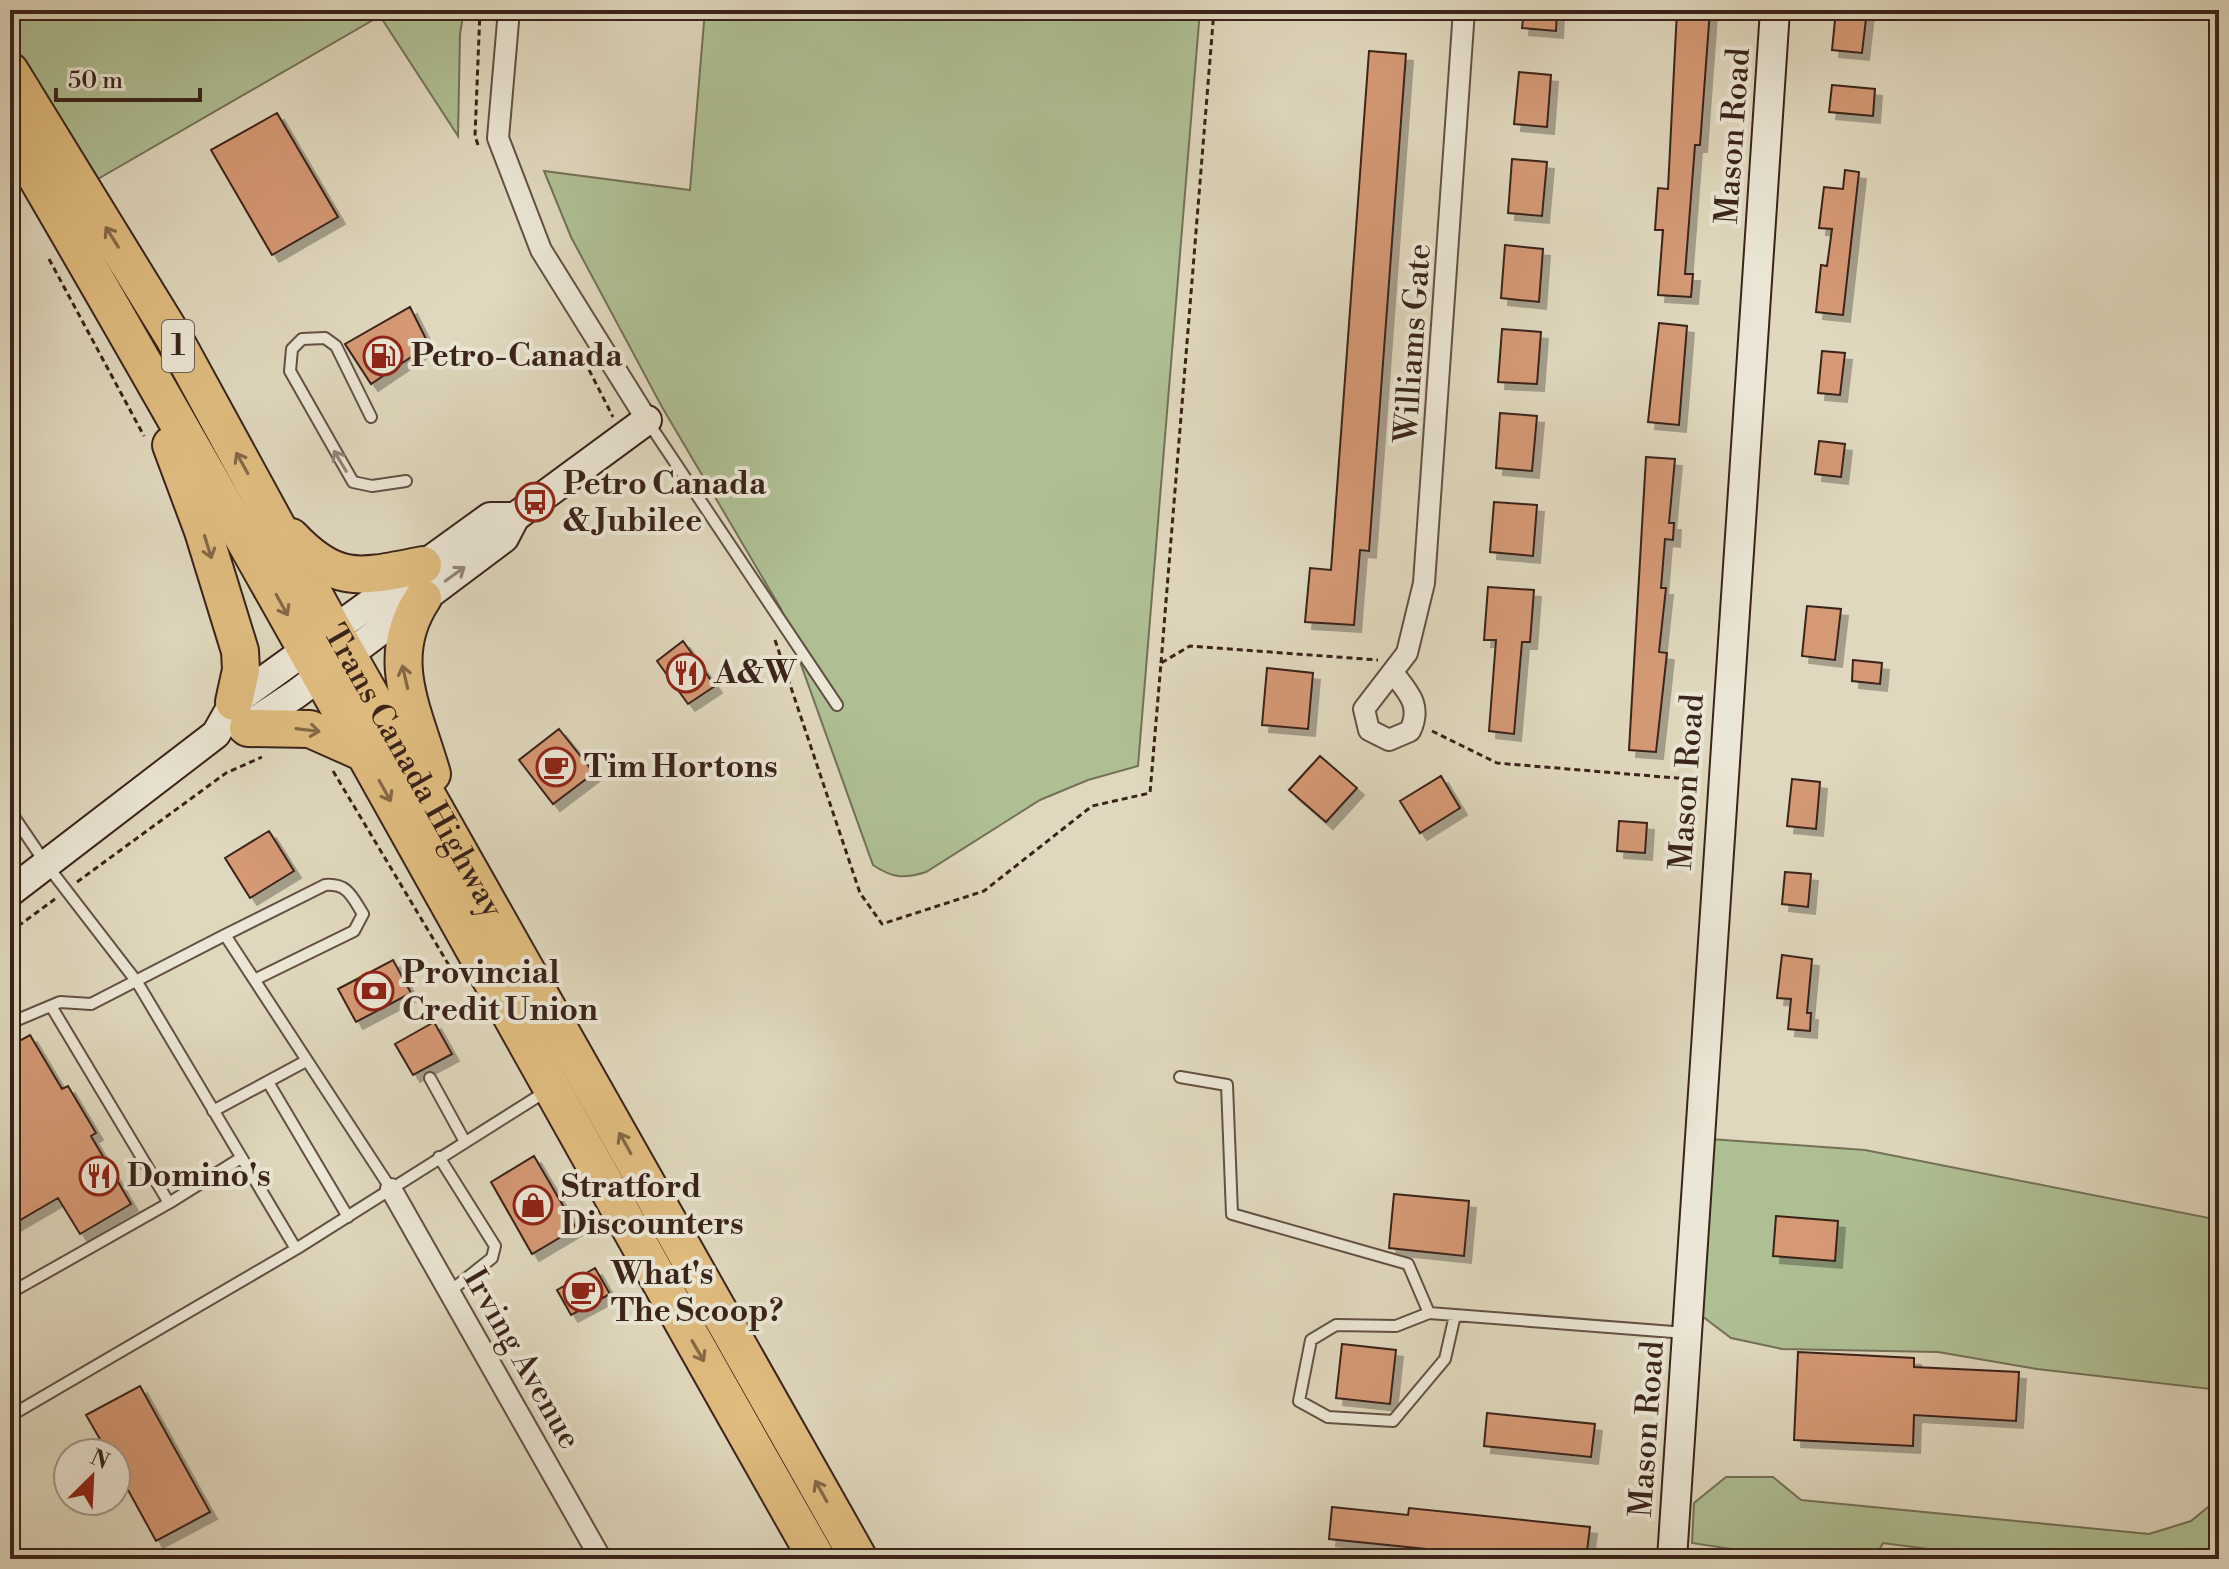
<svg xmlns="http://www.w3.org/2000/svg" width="2229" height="1569" viewBox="0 0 2229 1569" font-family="'Libre Bodoni',serif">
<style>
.green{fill:#afbf94;stroke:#747157;stroke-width:2}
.building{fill:#d59975;stroke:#3a231a;stroke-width:2;filter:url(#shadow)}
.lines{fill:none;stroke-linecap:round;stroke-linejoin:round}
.lane-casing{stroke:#645043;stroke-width:14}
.street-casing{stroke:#645043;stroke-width:24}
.secondary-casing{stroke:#3a231a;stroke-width:32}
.highway-casing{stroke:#3a231a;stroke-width:40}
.path{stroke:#3a231a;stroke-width:3;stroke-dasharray:6 4;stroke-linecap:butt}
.lane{stroke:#ebe6d5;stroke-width:10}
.street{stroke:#ebe6d5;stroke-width:20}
.secondary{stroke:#ebe6d5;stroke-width:28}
.highway{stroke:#e0bc7f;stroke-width:36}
.oneway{stroke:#856847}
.oneway2{stroke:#928478}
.labels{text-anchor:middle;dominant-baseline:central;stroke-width:8;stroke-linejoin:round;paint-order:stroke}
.shield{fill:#ebe6d5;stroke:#6f5e52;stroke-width:2}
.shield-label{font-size:30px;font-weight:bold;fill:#3a231a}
.street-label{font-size:32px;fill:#3a231a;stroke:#ebe6d5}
.poi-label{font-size:32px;font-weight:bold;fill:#3a231a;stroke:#ebe6d5;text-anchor:start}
</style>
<defs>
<filter id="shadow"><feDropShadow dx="7" dy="7" stdDeviation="0" flood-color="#0004"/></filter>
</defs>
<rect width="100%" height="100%" fill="#e0d8be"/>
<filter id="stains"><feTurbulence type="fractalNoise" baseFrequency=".0025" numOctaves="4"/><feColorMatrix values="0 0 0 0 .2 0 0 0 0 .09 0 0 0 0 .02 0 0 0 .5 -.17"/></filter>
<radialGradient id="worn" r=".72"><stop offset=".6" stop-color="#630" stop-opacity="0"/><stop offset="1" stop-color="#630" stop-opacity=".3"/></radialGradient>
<path class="green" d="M10,10H464L460,34L458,136L380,16L72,194L10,83Z
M705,10H1200L1138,766L1088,780L1040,800L926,872C904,879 892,878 873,865L781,609L662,407L571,237L544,171L690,190Z
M1710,1139L1865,1150L2219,1220V1390L2037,1369L1938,1352L1782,1349L1731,1338L1698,1313Z
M1726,1477H1773L1801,1500L2149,1534L2191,1521L2219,1498V1559H2004L1883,1543L1874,1559H1797L1692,1543L1694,1503Z"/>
<path class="building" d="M1524,10H1557L1556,31L1522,28Z
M1677,10H1710L1700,145H1695L1685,274H1693L1691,297L1658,295L1663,230H1655L1658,188L1668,189Z
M1836,10H1867L1862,53L1832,50Z
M1369,51L1406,54L1369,551L1360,550L1354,625L1305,622L1310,568L1331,570Z
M1519,72L1551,75L1547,127L1514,124Z
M1832,85L1875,89L1873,116L1829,112Z
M277,113L338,217L272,255L211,150Z
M1512,159L1547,162L1542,216L1508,213Z
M1845,170L1859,172L1843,315L1816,312L1821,265L1827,266L1832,229L1819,228L1824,187L1843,189Z
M1505,245L1543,249L1539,302L1501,298Z
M410,307L429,345L371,384L345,344Z
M1659,323L1687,326L1679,425L1648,422Z
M1502,329L1541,332L1537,384L1498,382Z
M1822,351L1845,353L1840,395L1818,393Z
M1500,413L1537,416L1532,471L1496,468Z
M1819,441L1845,444L1841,477L1815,474Z
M1646,457L1675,459L1669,523H1674L1673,540L1665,539L1661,588H1666L1659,652L1667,653L1656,752L1629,750Z
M1494,502L1537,505L1533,556L1490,552Z
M1488,587L1534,590L1530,642H1522L1514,734L1489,731L1496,640H1484Z
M1807,606L1841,609L1835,660L1802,656Z
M683,641L715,686L688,704L657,661Z
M1853,660L1882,663L1880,684L1852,681Z
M1267,668L1313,673L1308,729L1262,725Z
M559,729L594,773L553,804L519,760Z
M1320,756L1357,788L1326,822L1289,790Z
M1441,776L1460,808L1420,833L1400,801Z
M1792,779L1820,782L1816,829L1787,826Z
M1619,821L1647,823L1645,853L1617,851Z
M269,831L294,871L250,898L225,858Z
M1785,872L1811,874L1808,907L1782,904Z
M1782,955L1812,959L1807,1013H1811L1810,1031L1788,1029L1791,999L1777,998Z
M393,960L411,993L356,1022L338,989Z
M434,1022L452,1054L413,1075L395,1044Z
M30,1035L62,1089L68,1086L96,1133L91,1136L131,1204L80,1234L58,1198L10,1226V1046Z
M534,1156L576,1228L532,1254L491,1182Z
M1394,1194L1469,1201L1464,1256L1389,1248Z
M1776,1216L1838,1221L1835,1261L1773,1256Z
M595,1268L610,1294L571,1315L557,1290Z
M1342,1344L1396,1350L1390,1404L1336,1398Z
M1798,1352L1914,1358V1367L2019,1372L2016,1421L1914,1415L1913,1446L1794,1440Z
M140,1386L210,1512L156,1541L116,1468V1453H108L86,1415Z
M1487,1413L1595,1424L1591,1457L1484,1446Z
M1332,1507L1408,1515L1409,1508L1590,1527L1586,1559H1525L1329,1539Z"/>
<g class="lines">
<defs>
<path id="lane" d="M371,417L336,346L325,338L302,339L292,349L290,371L353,482L372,486L406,481
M648,422L837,705
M10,811L46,864L137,982L296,1249
M225,935L325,885C348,883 352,897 363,914L354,931L256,979
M51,1006L169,1203L241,1158
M10,1023L60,1002L91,1004L225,935L391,1189
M1180,1077L1227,1085L1232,1214L1408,1264L1429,1313L1686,1333
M430,1078L464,1140
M268,1082L348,1217
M213,1111L306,1061
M439,1157L495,1246L492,1258L449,1292
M10,1293L169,1203
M1429,1313L1396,1326L1336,1325L1311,1340L1299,1401L1328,1417L1393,1421L1445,1359L1455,1315
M10,1416L296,1249L545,1092"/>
<path id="street" d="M509,10L498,138L541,250L647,420
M1394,674C1409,693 1422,706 1410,731L1389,740L1369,730L1364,709L1407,653L1424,583L1464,10
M391,1189L601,1559"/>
<path id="secondary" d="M243,729L296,694L504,538L515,517L647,420
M10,892L216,734L234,702L490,517H515
M1672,1559L1775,10"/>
<g id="highway">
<path id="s1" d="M10,71L174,338L333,629L859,1559"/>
<path d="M10,132C286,604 546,1084 817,1559"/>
<path d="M171,445L203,531L240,651L241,670L234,702"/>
<path d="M291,537C337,586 362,577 423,565"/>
<path d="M423,598C383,658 414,711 432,774"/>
<path d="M248,728L310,729L364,753"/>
</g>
</defs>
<use href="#lane" class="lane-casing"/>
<use href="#street" class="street-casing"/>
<use href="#secondary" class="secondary-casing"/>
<use href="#highway" class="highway-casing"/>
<path class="path" d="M478,145L475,136L480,10
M49,259L144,436
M580,352L613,417
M775,640L860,893L882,924L984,891L1092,806L1150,793L1161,663L1190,646L1378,660
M1161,663L1214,10
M1432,731L1497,763L1700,780
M333,771L450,967
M77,882L226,773L262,757
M10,932L55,899"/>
<use href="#lane" class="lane"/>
<use href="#street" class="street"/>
<use href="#secondary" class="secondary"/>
<use href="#highway" class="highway"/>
</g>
<defs><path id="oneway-shaft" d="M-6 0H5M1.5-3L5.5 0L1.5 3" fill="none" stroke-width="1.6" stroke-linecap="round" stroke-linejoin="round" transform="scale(2)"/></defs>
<g class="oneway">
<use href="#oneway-shaft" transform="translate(112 237) rotate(-122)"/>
<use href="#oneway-shaft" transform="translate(242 463) rotate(-119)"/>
<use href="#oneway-shaft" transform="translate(208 547) rotate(73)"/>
<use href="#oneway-shaft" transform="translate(282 605) rotate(61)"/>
<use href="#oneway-shaft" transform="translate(405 677) rotate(-103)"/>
<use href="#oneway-shaft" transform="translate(308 730) rotate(7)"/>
<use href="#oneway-shaft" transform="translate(385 791) rotate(61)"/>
<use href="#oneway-shaft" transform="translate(625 1143) rotate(-119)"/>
<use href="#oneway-shaft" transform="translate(698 1351) rotate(60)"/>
<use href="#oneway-shaft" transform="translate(821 1491) rotate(-119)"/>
</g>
<g class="oneway2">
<use href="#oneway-shaft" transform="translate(340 461) rotate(-121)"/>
<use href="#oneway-shaft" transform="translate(455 574) rotate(-36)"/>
</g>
<defs>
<symbol id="fuel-ring" viewBox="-11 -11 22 22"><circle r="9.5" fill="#ebe6d5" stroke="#8f2418" stroke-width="1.5"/><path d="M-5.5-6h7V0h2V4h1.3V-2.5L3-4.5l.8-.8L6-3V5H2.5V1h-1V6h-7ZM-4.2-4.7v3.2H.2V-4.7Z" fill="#8f2418"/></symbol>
<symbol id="bus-ring" viewBox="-11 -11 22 22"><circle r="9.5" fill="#ebe6d5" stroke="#8f2418" stroke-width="1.5"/><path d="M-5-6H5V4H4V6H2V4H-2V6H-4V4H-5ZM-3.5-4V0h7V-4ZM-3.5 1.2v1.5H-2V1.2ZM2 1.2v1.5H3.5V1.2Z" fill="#8f2418"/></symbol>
<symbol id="restaurant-ring" viewBox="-11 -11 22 22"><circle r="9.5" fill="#ebe6d5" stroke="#8f2418" stroke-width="1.5"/><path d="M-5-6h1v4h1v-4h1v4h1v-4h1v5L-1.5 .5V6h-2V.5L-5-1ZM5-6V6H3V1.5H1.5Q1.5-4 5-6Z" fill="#8f2418"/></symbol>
<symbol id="cafe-ring" viewBox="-11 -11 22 22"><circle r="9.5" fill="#ebe6d5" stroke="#8f2418" stroke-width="1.5"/><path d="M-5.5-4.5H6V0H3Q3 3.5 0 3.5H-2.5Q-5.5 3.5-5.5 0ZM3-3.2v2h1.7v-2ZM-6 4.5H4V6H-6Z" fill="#8f2418"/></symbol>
<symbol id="bank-ring" viewBox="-11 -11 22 22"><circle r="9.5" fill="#ebe6d5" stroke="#8f2418" stroke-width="1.5"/><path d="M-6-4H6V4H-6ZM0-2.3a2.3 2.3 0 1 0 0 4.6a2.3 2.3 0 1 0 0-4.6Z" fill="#8f2418"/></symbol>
<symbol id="shop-ring" viewBox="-11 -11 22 22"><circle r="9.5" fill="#ebe6d5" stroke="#8f2418" stroke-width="1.5"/><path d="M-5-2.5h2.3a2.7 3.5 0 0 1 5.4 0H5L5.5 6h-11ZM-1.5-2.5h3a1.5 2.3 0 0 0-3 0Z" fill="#8f2418"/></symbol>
</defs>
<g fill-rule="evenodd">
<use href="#fuel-ring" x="361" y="334" width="44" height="44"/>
<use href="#bus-ring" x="513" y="480" width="44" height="44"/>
<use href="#restaurant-ring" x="664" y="651" width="44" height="44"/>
<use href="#cafe-ring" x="534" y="745" width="44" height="44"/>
<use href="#bank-ring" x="352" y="969" width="44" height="44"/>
<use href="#restaurant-ring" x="77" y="1154" width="44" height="44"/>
<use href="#shop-ring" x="511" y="1183" width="44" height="44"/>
<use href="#cafe-ring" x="561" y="1270" width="44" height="44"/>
</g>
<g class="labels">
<rect class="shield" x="162" y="320" width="32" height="52" rx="6"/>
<g class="shield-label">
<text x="178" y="346">1</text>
</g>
<g class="street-label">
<text transform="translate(1733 136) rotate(-86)">Mason Road</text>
<text transform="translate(1413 343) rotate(-86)">Williams Gate</text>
<text stroke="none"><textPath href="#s1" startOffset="808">Trans Canada Highway</textPath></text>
<text transform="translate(1687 782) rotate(-86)">Mason Road</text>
<text transform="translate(522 1359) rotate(60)">Irving Avenue</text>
<text transform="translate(1647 1429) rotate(-86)">Mason Road</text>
</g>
<g class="poi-label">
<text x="411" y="356">Petro-Canada</text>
<text x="563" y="484">Petro Canada<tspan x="563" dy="37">&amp; Jubilee</tspan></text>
<text x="714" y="673">A&amp;W</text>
<text x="584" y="767">Tim Hortons</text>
<text x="402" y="973">Provincial<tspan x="402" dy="37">Credit Union</tspan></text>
<text x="127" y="1176">Domino's</text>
<text x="561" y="1187">Stratford<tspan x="561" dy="37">Discounters</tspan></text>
<text x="611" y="1274">What's<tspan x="611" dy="37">The Scoop?</tspan></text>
</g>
</g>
<rect width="2229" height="1569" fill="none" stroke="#e0d8be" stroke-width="40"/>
<rect x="12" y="12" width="2205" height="1545" fill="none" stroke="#3a231a" stroke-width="4"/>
<rect x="20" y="20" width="2189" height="1529" fill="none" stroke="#3a231a" stroke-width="2"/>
<g transform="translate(92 1477) rotate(24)"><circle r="38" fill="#ebe6d5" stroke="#a4988a" stroke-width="2"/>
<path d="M0-6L14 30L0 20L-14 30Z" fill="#8f2418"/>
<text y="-12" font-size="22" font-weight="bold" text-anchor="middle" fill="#3a231a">N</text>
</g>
<path d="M56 88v12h144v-12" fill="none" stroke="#3a231a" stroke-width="4"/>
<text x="68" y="88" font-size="24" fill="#3a231a" stroke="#ebe6d5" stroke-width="6" paint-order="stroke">50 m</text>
<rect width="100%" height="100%" filter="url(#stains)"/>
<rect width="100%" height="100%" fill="url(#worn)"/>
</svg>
